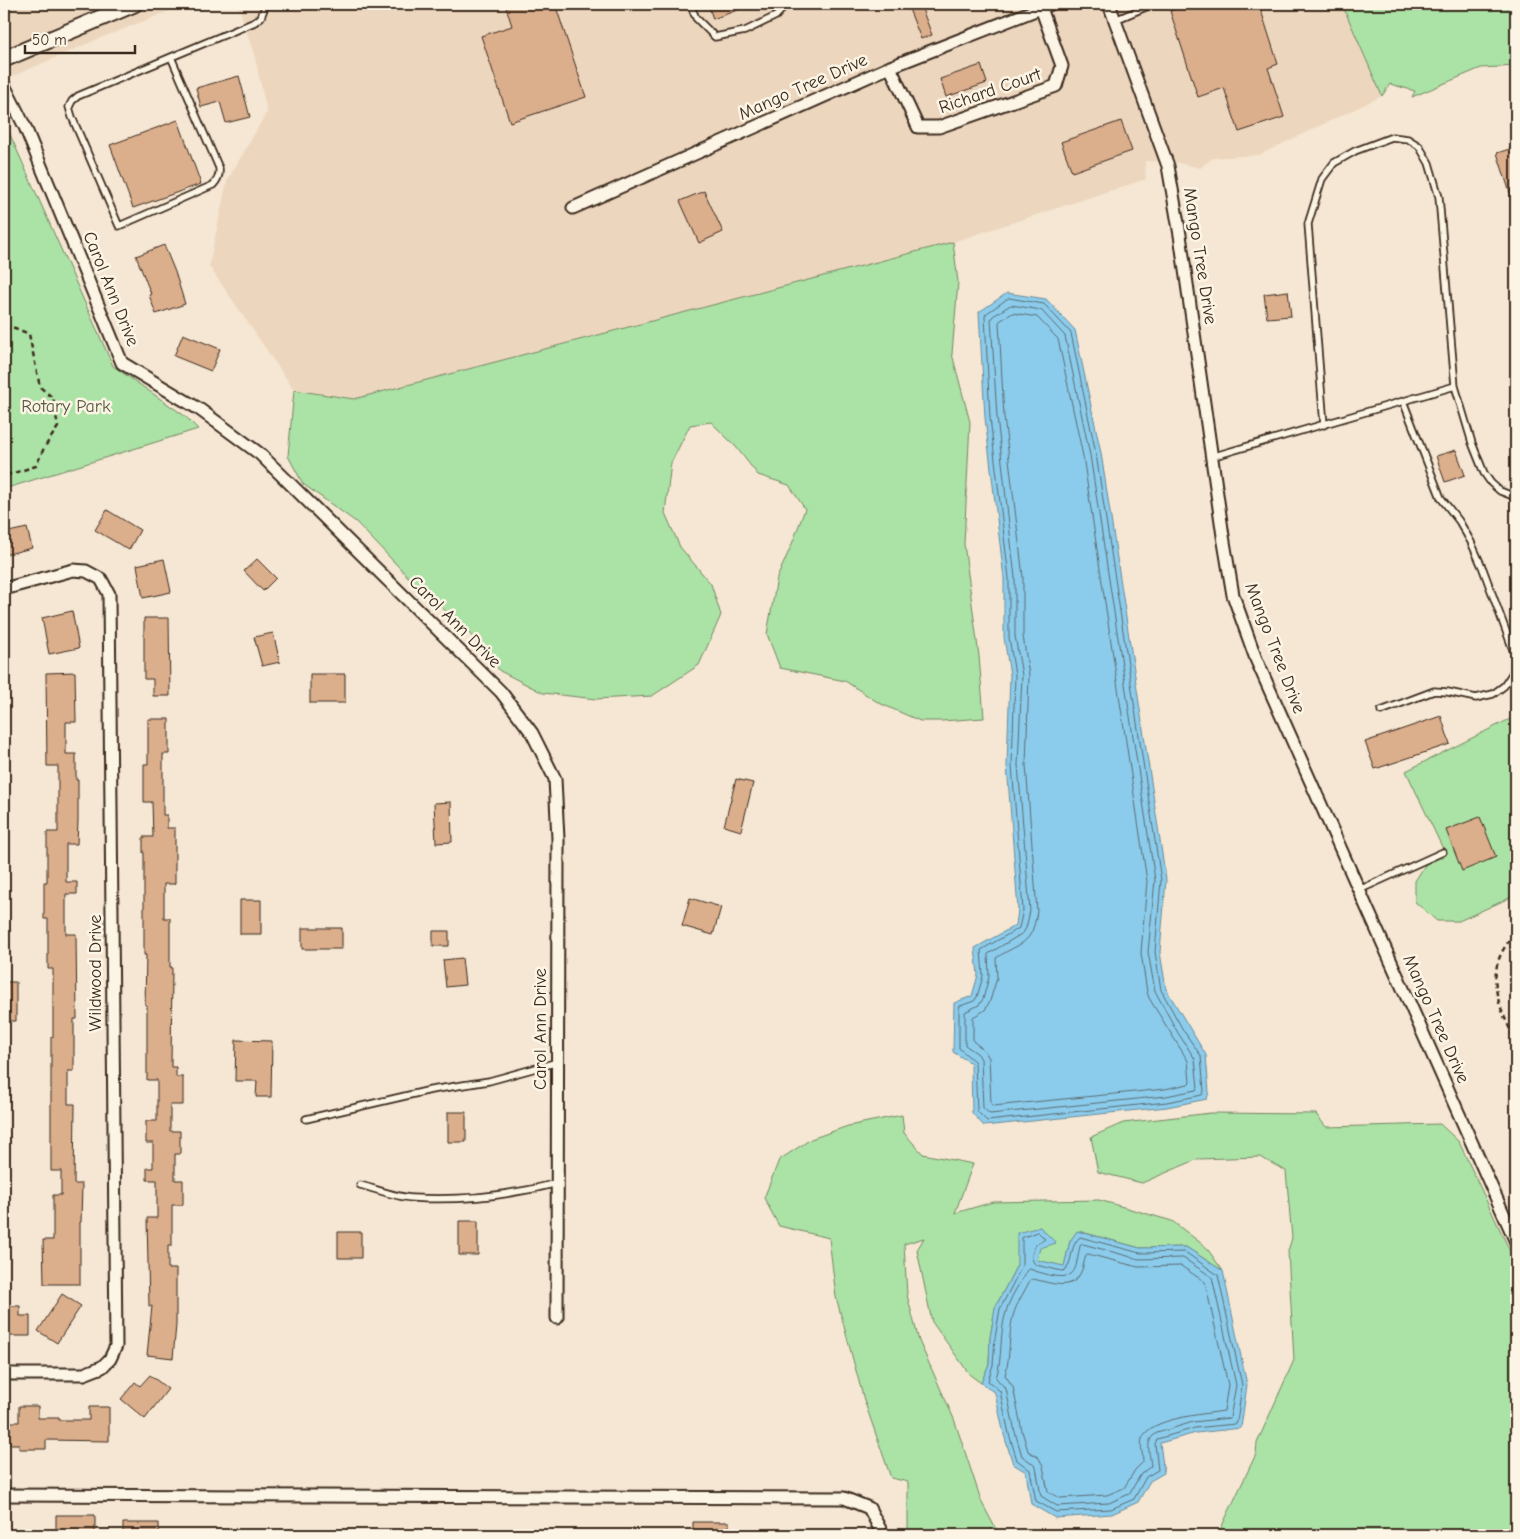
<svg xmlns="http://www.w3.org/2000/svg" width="1520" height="1539" viewBox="0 0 1520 1539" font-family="'Comic Neue',sans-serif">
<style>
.built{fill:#edd6be}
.green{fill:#abe2a5;stroke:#738662}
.water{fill:#8bccec;stroke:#6b8b9a}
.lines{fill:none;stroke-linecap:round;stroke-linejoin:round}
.shore{stroke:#5b6b70;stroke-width:1}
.building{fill:#dbae8c;stroke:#3b2a1e}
.service-casing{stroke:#3b2a1e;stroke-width:9}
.minor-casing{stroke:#3b2a1e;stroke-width:15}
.tertiary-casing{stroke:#3b2a1e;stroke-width:19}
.path{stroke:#3b2a1e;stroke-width:2.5;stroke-dasharray:5 4;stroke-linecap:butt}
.service{stroke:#fcf5e5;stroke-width:5.5}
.minor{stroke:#fcf5e5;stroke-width:11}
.tertiary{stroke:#fcf5e5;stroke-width:15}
.labels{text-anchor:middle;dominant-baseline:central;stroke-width:5;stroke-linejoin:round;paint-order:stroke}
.street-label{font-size:18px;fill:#3b2a1e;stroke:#fcf5e5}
.park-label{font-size:18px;fill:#575840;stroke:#fcf5e5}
</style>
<rect width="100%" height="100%" fill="#f5e7d3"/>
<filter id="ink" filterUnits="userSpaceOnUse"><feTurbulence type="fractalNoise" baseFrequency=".02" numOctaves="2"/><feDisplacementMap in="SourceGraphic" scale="10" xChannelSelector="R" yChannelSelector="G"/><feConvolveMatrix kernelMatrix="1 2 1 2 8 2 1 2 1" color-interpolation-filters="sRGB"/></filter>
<g filter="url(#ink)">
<path class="built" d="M4,4H113L4,50Z
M156,4H187L98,39L4,80V69Z
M238,4H1342L1382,96L1259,155L1213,158L1200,168L1170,161H1145L1146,179L953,242L354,399L294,390L209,266L227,181L267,112L255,58Z"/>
<path class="green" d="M1342,4H1516V66L1481,68L1412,97L1415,91L1390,84L1382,96Z
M4,121L113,366L185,416L198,429L4,489Z
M953,242L958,282L952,354L970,422L964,544L979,656L984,718L942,721H920L879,703L845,681L780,668L767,634L777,578L792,544L805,509L789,485L758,475L736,447L711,422L690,425L671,463L665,513L680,547L711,584L721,615L699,665L652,696L596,699L543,693L500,671L465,628L415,584L356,522L303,484L288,456L294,390L354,399Z
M1516,716V895L1459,921H1437L1415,902V881L1425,865L1443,849L1406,771Z
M1211,1113L1316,1114L1326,1127L1440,1124L1459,1142L1516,1264V1535H1214L1221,1528L1256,1454L1257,1443L1294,1360L1288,1251L1292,1238L1286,1171L1260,1157L1198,1159L1142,1183L1098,1172L1091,1137L1123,1123Z
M902,1115L904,1133L923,1154L973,1164L955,1213L993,1202L1099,1200L1172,1221L1206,1247L1223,1271L1186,1247L1140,1248L1078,1231L1070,1241L1064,1267L1036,1260L1039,1248L1040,1227L1017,1265L995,1308L990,1338L989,1364L981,1383L970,1375L932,1322L917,1250L924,1238L904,1244L907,1295L919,1341L954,1419L982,1503L999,1535H908V1482L891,1478L864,1400L836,1297L829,1238L779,1226L764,1198L779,1160L811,1139L848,1126Z"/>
<path class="water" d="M1007,293L1046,299L1075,330L1101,453L1166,880L1160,952L1166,989L1206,1055L1209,1092L1207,1099L1167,1107L984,1126L972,1113L971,1063L953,1052L954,1003L972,996L978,975L975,948L1016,925L1018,910L1007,765L1010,675L1004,637V578L985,418L979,312Z
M1040,1227L1056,1243L1040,1248L1037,1260L1064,1266L1070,1241L1077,1231L1140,1248L1186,1247L1223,1271L1247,1385L1241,1428L1196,1433L1160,1443L1164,1473L1150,1481L1138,1502L1112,1514L1055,1518L1031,1504L1026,1472L1013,1464L1004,1435L995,1393L981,1383L989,1364L990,1338L995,1308L1017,1265V1233Z"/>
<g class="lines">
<path class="shore" d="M1009,298L1044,304L1071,333L1096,454L1161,880L1155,952L1161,990L1183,1030L1201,1056L1204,1091L1202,1095L1167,1102L987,1121L977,1111L975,1062L959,1048V1008L960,1006L974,1001L977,997L983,976L981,950L1019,928L1023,910L1012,765L1015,675L1009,637V578L990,418L985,316L986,314Z
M1011,305L1041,310L1065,336L1090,455L1155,880L1148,952L1155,991L1178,1033L1195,1059L1198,1088L1196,1090L1166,1096L990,1114L983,1108L981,1059L978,1054L965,1045V1012L979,1005L983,999L989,977L988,954L1023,933L1026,928L1030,911L1018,765L1022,675L1015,636V578L997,417L991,319L992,317Z
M1013,313L1037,317L1058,339L1083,456L1147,881L1141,953L1147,992L1149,998L1188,1061L1190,1082L1188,1084L1165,1089L993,1106L991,1104L989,1058L984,1050L973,1041V1017L985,1010L990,1001L997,978L996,958C1022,941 1032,946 1037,911L1026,765L1029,675L1023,636V577L1004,417L999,323L1000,321Z
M1038,1232L1045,1239C1043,1241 1040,1242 1038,1243C1031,1248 1030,1261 1036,1265L1062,1271L1066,1270C1073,1260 1070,1245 1080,1237L1140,1253L1185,1252L1218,1275L1242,1385L1237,1422L1235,1424L1195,1428L1157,1439L1155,1444L1158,1470L1146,1477L1134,1499L1111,1509L1056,1512L1036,1501L1030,1470L1017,1460L1009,1434L1000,1391L988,1381L993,1365L995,1338L1000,1309L1022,1266V1238Z
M1083,1244L1139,1259L1183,1258L1212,1277L1236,1385L1230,1418L1193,1422L1157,1433C1144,1440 1150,1454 1151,1466L1141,1474L1129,1494L1109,1503L1057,1506L1041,1496L1036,1467L1032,1463L1022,1456L1015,1432L1006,1389L996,1378C1003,1357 999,1334 1006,1312C1009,1299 1020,1283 1027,1270L1030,1269C1036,1272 1043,1273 1049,1275C1078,1281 1075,1269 1080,1246Z
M1088,1254L1138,1267L1181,1266L1205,1282L1228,1385L1224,1411C1205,1414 1148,1418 1142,1439C1140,1446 1143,1455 1143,1462L1135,1470L1124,1488L1107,1495L1060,1498L1048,1492L1043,1466L1039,1458L1028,1451L1022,1431L1013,1387L1005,1375C1011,1356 1008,1335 1013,1316C1016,1304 1025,1291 1030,1280L1033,1279C1048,1282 1071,1292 1080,1274C1083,1269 1084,1261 1086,1255Z"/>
</g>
<path class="building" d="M505,4H555L586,97L510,122L481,36L512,26Z
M708,4H750L751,5L713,19Z
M907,4H920L932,35L921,39Z
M1191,4H1259L1278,64L1268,68L1284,117L1239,132L1224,88L1198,97L1170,11Z
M981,65L987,83L946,97L940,79Z
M239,76L250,117L226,123L220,102L201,107L196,88Z
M178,120L201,184L133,208L110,145Z
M1121,121L1132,151L1072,172L1061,142Z
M1516,147V205H1514L1497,153Z
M704,191L723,232L699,243L680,201Z
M164,245L175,272L185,304L156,314L149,295L151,294L136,256Z
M1288,291L1291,316L1267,318L1264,294Z
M183,334L220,349L211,371L174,356Z
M1456,450L1465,475L1445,482L1436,456Z
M107,510L140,530L129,550L95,530Z
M27,528L32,548L4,555V533Z
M164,559L171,592L143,598L137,565Z
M257,559L276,578L263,591L244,571Z
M72,611L79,648L49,654L42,618Z
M144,618H169L170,696H153V679H144Z
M273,633L280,662L262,666L254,637Z
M75,672L76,722H66V754H76V780H78V820L77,844H66V882H77V894H66V934H76L77,1019H74V1071H68V1104H75L74,1184H82L81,1222H80V1284H44L43,1240H53V1195H61V1171H51V1037H53V969H48V919H44V882H47V832H58V766H47L46,673Z
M310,674H345V703H310Z
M1441,716L1450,744L1375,769L1365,742Z
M148,719H169V754H163V815H167V828H175V884H164V918H170V967H172L171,1067H176V1077H183V1105H170V1131H180V1154H175V1180H183V1205H172V1245H168V1269H176V1325L173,1358L147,1355L152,1306H149L147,1218H157V1180H147V1168H153V1143H146V1121H157V1080H147V1005H145L146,955H144V853H143V837H153L152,802H144V764H148Z
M736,779L753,783L741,831L724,826Z
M451,802L452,842L436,843L434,803Z
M1480,817L1496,857L1462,871L1446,830Z
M690,898L721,907L713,935L682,926Z
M240,900H261V934H240Z
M302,928H342V949H302Z
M433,931H449V946H433Z
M462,958L465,985L446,987L443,960Z
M4,982H16V1021H4Z
M236,1040L272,1041L271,1097H256L257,1081H235Z
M448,1112H466V1142H448Z
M459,1221H478V1255H459Z
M338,1232H361V1258H338Z
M62,1294L81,1306L57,1343L38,1331Z
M4,1306H20V1316H30V1336H4Z
M150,1375L168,1389L145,1419L121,1399L135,1382L140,1386Z
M19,1406H38V1418H59V1420H89V1407H109V1441L46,1440V1449H19V1444H4V1422H19Z
M56,1515H95V1535H56Z
M693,1522H729V1535H693Z
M123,1523H159V1535H123Z"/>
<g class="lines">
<defs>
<path id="service" d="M690,4L696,18L715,37L745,31L776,16L787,4
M1115,20L1153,4
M171,57L219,168C220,175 218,180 213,185L119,226L72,117L69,107L72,101L78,96L255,22L261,17L266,4
M1403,401L1441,498L1459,521L1471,542L1483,569L1516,658
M1324,425L1308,224L1322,179L1334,163L1355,151L1392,137L1408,139L1419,146L1429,163L1439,197L1455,386L1472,443L1484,473L1491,483L1500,491L1513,496H1516
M1211,457L1455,386
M1381,711L1434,691L1448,692L1476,698L1493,694L1504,686L1512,674L1516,663
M1359,890L1443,852
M306,1119L431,1090L489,1081L558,1062
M360,1185C376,1189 396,1197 412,1198C460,1201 512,1195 558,1183"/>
<path id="minor" d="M1109,4L1168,166L1180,235L1223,536L1233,595L1256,659L1516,1242
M890,67L918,127H939L1056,86L1062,66L1041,8
M4,85L25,127L122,363L199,409L260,454L501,692L532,733L555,779L558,839L557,1318
M573,208L890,67L1051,4
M4,589L73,570L86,571L101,579L109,594L116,1346L110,1359L102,1367L84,1374H4
M4,1495L844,1498L869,1508L880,1529V1535"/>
<path id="tertiary" d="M4,59L134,4"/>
</defs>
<use href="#service" class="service-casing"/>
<use href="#minor" class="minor-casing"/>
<use href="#tertiary" class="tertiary-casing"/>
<path class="path" d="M4,327L15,328L29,334L40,387L53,398L58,427L44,448L36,466L4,476
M1516,933C1482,968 1496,1003 1516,1041"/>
<use href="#service" class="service"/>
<use href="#minor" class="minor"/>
<use href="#tertiary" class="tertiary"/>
</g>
</g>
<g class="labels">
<g class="street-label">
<text transform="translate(803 87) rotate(-24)">Mango Tree Drive</text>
<text transform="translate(990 91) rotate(-19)">Richard Court</text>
<text transform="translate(1200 256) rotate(81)">Mango Tree Drive</text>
<text transform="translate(111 289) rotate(68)">Carol Ann Drive</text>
<text transform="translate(455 622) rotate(45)">Carol Ann Drive</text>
<text transform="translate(1275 648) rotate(69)">Mango Tree Drive</text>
<text transform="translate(95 973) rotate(-90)">Wildwood Drive</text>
<text transform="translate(1436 1019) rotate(66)">Mango Tree Drive</text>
<text transform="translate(540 1029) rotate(-90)">Carol Ann Drive</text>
</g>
<g class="park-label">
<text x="66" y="406">Rotary Park</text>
</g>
</g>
<rect width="1520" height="1539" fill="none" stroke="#fcf5e5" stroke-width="20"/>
<rect x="10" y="10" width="1500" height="1519" fill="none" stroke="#3b2a1e" stroke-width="2" filter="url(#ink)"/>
<path d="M25 45v8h110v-8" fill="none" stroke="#3b2a1e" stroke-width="2.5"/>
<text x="32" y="45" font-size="15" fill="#3b2a1e" stroke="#fcf5e5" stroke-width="4" paint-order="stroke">50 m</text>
</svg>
